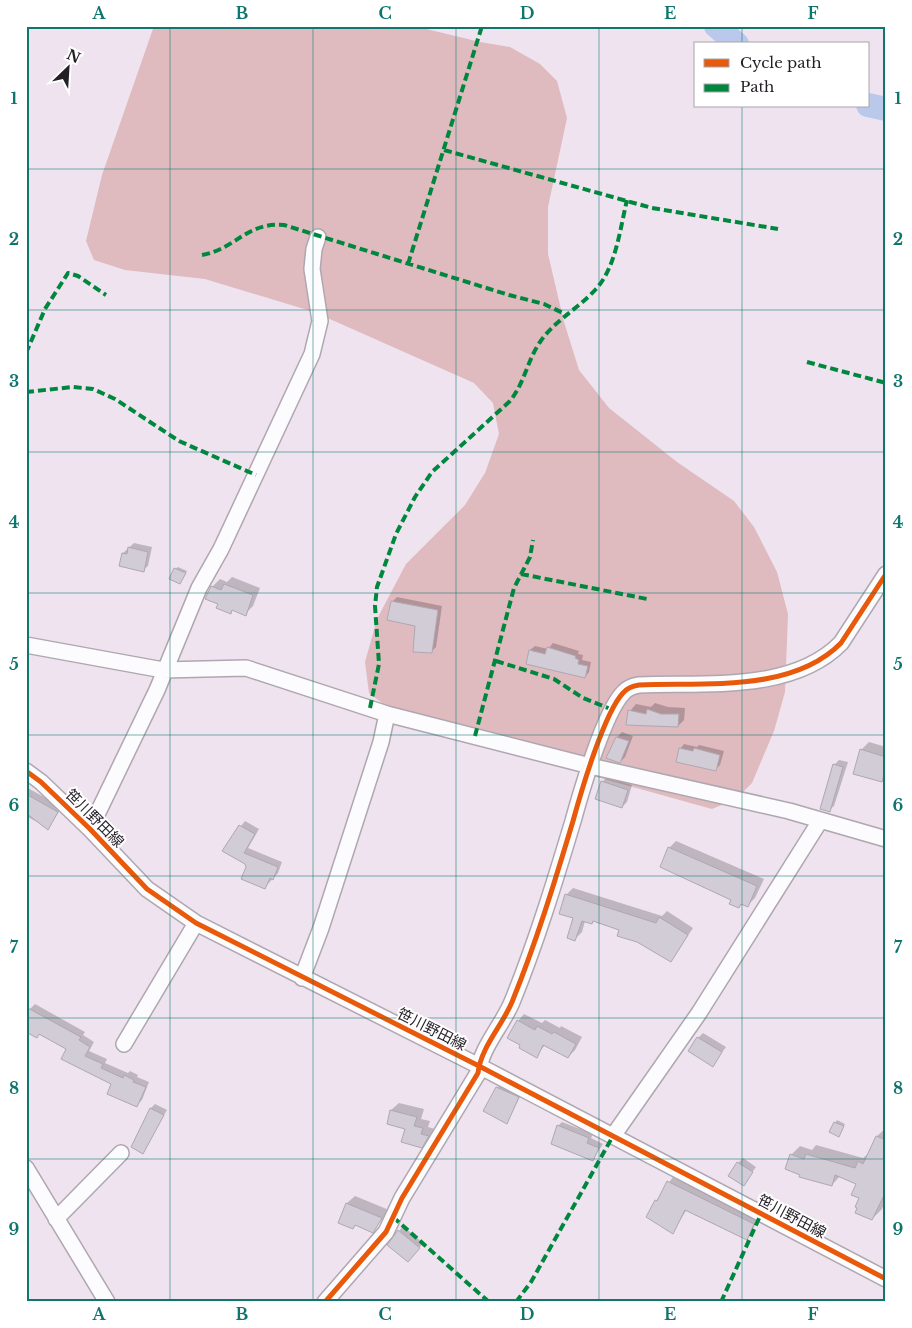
<svg xmlns="http://www.w3.org/2000/svg" width="912" height="1328" viewBox="0 0 912 1328" font-family="'Libre Baskerville','Noto Sans JP',serif">
<style>
.forest{fill:#dfbabf}
.shadow{fill:#0003}
.lines{fill:none;stroke-linecap:round;stroke-linejoin:round}
.river{stroke:#bac8eb;stroke-width:24}
.building{fill:#d2ccd7;stroke:#aea8b2}
.minor-casing{stroke:#afa7b0;stroke-width:18}
.minor{stroke:#fcfbfd;stroke-width:15}
.quiet{stroke:#00873e;stroke-width:4;stroke-dasharray:8 4;stroke-linecap:butt}
.cycleway-casing{stroke:#fff;stroke-width:8}
.cycleway{stroke:#e8590c;stroke-width:5}
.grid{fill:none;stroke:#0f766e;stroke-width:1;stroke-opacity:0.55}
.labels{text-anchor:middle;dominant-baseline:central;stroke-width:4;stroke-linejoin:round;paint-order:stroke}
.street-label{font-size:15px;fill:#241e26;stroke:#fff}
.neatline{fill:none;stroke:#0f766e;stroke-width:2}
.grid-label{font-size:16px;text-anchor:middle;font-weight:bold;fill:#0f766e}
</style>
<rect width="100%" height="100%" fill="#eee3ef"/>
<path class="forest" d="M154,26H414L480,42L510,47L540,64L557,81L567,118L548,207V254L564,322L579,370L609,408L677,462L734,501L754,527L777,572L788,614L785,692L774,731L752,783L736,799L712,809L453,737L399,716L369,693L365,662L377,619L406,564L465,505L485,473L499,434L493,403L474,383L314,312L205,279L125,270L94,260L86,241L102,175Z"/>
<path class="shadow" d="M134,543L152,547L148,566L143,570L123,553Z
M178,567L187,571L180,583L175,569Z
M232,577L260,588L253,606L245,614L233,609L230,612L212,587L220,579L227,582Z
M397,597L442,606L436,647L431,652L417,625L392,602Z
M553,643L579,651L578,654L583,655L582,660L591,662L589,672L585,677L530,650L535,646L548,649Z
M655,703L668,707L685,708L684,720L678,726L630,711L636,704L651,707Z
M622,732L633,736L625,757L620,762L608,757L617,737Z
M869,742L886,747V776L881,780L861,750Z
M684,744L697,747L699,745L724,751L720,765L716,769L680,749Z
M839,760L848,762L834,806L829,810L821,808L835,764Z
M607,777L632,785L627,802L622,807L602,782Z
M26,787L62,807L48,828L26,816Z
M245,821L259,829L248,848L282,862L278,873L265,887L246,863L223,850Z
M676,841L764,879L755,898L748,905L743,903L739,907L733,899L669,848Z
M573,888L662,916L667,911L693,928L671,961L620,929L594,920L592,923L585,921L582,932L575,939L574,917L566,895Z
M35,1004L85,1032L83,1035L94,1042L89,1051L107,1059L105,1063L128,1073L130,1071L138,1075L137,1077L149,1082L142,1100L137,1105L68,1049L30,1009Z
M524,1014L542,1023L545,1020L560,1028L561,1026L582,1037L575,1050L568,1057L545,1045L536,1056L518,1021Z
M703,1033L726,1047L713,1065L698,1038Z
M501,1084L522,1093L507,1122L497,1088Z
M399,1103L424,1109L421,1119L430,1121L428,1127L435,1129L421,1146L406,1128L388,1123L391,1110Z
M155,1104L167,1110L142,1152L151,1108Z
M837,1120L845,1124L839,1135L831,1131Z
M562,1122L593,1134L591,1138L603,1144L593,1159L558,1126Z
M886,1128V1201L882,1209L872,1219L860,1198L857,1184L840,1176L832,1185L791,1155L800,1146L812,1150L816,1145L863,1158L869,1153L877,1136Z
M743,1158L756,1167L743,1185L738,1163Z
M673,1177L758,1219L751,1233L747,1238L687,1209L673,1232L656,1201Z
M355,1196L389,1210L373,1231L356,1224L353,1228L339,1222L347,1203Z
M403,1226L423,1243L413,1256L389,1245Z"/>
<g class="lines">
<path class="river" d="M716,26L737,44
M868,105L886,109"/>
</g>
<path class="building" d="M128,547L148,552L144,572L119,566L122,553L127,554Z
M174,568L186,573L180,584L169,579Z
M224,584L253,595L246,616L232,610L231,614L216,608L218,604L205,599L211,586L221,590Z
M391,601L438,610L432,653L413,652L415,626L387,620Z
M547,647L576,656L575,658L579,660L578,664L588,666L585,678L526,664L529,650L545,654Z
M647,709L661,714H679L678,727L626,725L628,710L646,714Z
M616,737L629,741L620,763L606,758Z
M679,748L693,751L694,748L720,755L716,771L676,762Z
M860,749L886,757V768L882,782L853,774Z
M833,764L843,767L830,812L820,809Z
M601,781L628,790L622,808L595,799Z
M26,794L58,812L48,830L26,813Z
M239,825L255,834L244,853L278,867L273,880L270,878L265,889L241,879L246,867L245,864L222,851Z
M668,847L757,886L748,907L741,904L739,908L729,904L731,900L660,867Z
M565,894L656,923L659,917L688,935L671,962L637,942L617,936L619,930L593,921L592,924L582,921L575,941L567,938L573,918L559,914Z
M26,1007L81,1037L79,1040L90,1047L85,1056L103,1064L101,1068L123,1078L124,1075L134,1080L133,1082L146,1087L137,1107L107,1094L111,1084L61,1059L66,1049L39,1034L37,1038L26,1032Z
M517,1020L535,1030L537,1026L552,1034L554,1032L576,1044L568,1058L543,1045L537,1058L519,1048L520,1045L507,1038Z
M697,1037L722,1052L713,1067L688,1051Z
M496,1087L519,1097L507,1124L483,1111Z
M150,1108L164,1115L143,1154L131,1147Z
M390,1110L417,1117L414,1126L423,1128L421,1134L429,1136L422,1148L401,1142L405,1129L387,1124Z
M834,1122L844,1126L839,1137L829,1132Z
M557,1125L589,1138L587,1143L599,1148L593,1161L551,1144Z
M876,1136L886,1140V1191L872,1220L855,1213L857,1208L855,1207L859,1198L851,1195L856,1184L835,1175L832,1186L799,1177L800,1175L785,1169L790,1154L804,1159L806,1154L855,1168L858,1161L863,1164Z
M737,1162L753,1172L744,1186L728,1176Z
M667,1181L754,1224L747,1240L685,1210L673,1234L646,1217L655,1200L657,1201Z
M346,1203L382,1218L373,1233L355,1225L353,1229L338,1223Z
M398,1230L420,1248L408,1262L387,1245Z"/>
<g class="lines">
<defs>
<path id="minor" d="M26,645L163,670L246,668L387,714L590,766L789,811L886,839
M26,771L41,782L90,829L147,889L196,923L479,1066L886,1279
M90,829L157,690L199,588L221,549L312,354L320,321L312,269L314,249L318,237
M302,978L321,928L381,742L387,714
M124,1044L196,923
M613,1136L699,1013L820,821
M26,1168L107,1302
M56,1219L121,1153
M325,1302L386,1232L402,1198L478,1073C481,1047 502,1026 512,1002C536,943 555,881 573,821C581,792 604,713 623,693C627,688 633,686 639,685C704,682 792,693 841,643L886,574"/>
</defs>
<use href="#minor" class="minor-casing"/>
<use href="#minor" class="minor"/>
<path class="quiet" d="M444,150L652,208L778,229
M202,255C236,249 246,222 284,225L509,295L544,304L565,314
M408,264L482,26
M26,353L45,309L68,273L78,276L106,295
M807,362L886,383
M26,392L73,387L93,389L115,399L179,441L256,475
M521,574L647,599
M496,661L554,679L583,698L613,710
M370,708L379,664L375,606L377,587L396,534L415,497L432,472L509,402C524,385 527,361 540,342C555,320 578,309 596,289C616,267 620,229 627,200
M475,736L514,588L530,557L533,540
M393,1217L489,1302
M516,1302L531,1282L613,1136
M721,1302L761,1214"/>
<defs>
<path id="cycleway" d="M26,771L41,782L90,829L147,889L196,923L479,1066L886,1279
M325,1302L386,1232L402,1198L478,1073C481,1047 502,1026 512,1002C536,943 555,881 573,821C581,792 604,713 623,693C627,688 633,686 639,685C704,682 792,693 841,643L886,574"/>
</defs>
<use href="#cycleway" class="cycleway-casing"/>
<use href="#cycleway" class="cycleway"/>
</g>
<path class="grid" d="M170,26V1302M313,26V1302M456,26V1302M599,26V1302M742,26V44M742,106V1302M26,169H886M26,310H886M26,452H886M26,593H886M26,735H886M26,876H886M26,1018H886M26,1159H886"/>
<g class="labels">
<g class="street-label">
<text transform="translate(95 818) rotate(45)">笹川野田線</text>
<text transform="translate(432 1029) rotate(27)">笹川野田線</text>
<text transform="translate(792 1216) rotate(28)">笹川野田線</text>
</g>
</g>
<rect width="912" height="1328" fill="none" stroke="#ffffff" stroke-width="55"/>
<rect x="694" y="42" width="175" height="65" fill="#ffffff" stroke="#a7a5a8"/>
<rect x="704" y="59" width="25" height="8" fill="#e8590c" stroke="#a7a5a8"/>
<text x="740" y="68" font-size="15" fill="#241e26">Cycle path</text>
<rect x="704" y="84" width="25" height="8" fill="#00873e" stroke="#a7a5a8"/>
<text x="740" y="92" font-size="15" fill="#241e26">Path</text>
<g transform="translate(68 68) rotate(25)" stroke="#ffffff" stroke-width="4" paint-order="stroke">
<path d="M0-4L9 19L0 12L-9 19Z" fill="#241e26"/>
<text y="-8" font-size="14" font-weight="bold" text-anchor="middle" fill="#241e26">N</text>
</g>
<rect x="28" y="28" width="856" height="1272" class="neatline"/>
<g class="grid-label">
<text x="99" y="19">A</text>
<text x="242" y="19">B</text>
<text x="385" y="19">C</text>
<text x="527" y="19">D</text>
<text x="670" y="19">E</text>
<text x="813" y="19">F</text>
<text x="14" y="104">1</text>
<text x="898" y="104">1</text>
<text x="14" y="245">2</text>
<text x="898" y="245">2</text>
<text x="14" y="387">3</text>
<text x="898" y="387">3</text>
<text x="14" y="528">4</text>
<text x="898" y="528">4</text>
<text x="14" y="670">5</text>
<text x="898" y="670">5</text>
<text x="14" y="811">6</text>
<text x="898" y="811">6</text>
<text x="14" y="953">7</text>
<text x="898" y="953">7</text>
<text x="14" y="1094">8</text>
<text x="898" y="1094">8</text>
<text x="14" y="1235">9</text>
<text x="898" y="1235">9</text>
<text x="99" y="1320">A</text>
<text x="242" y="1320">B</text>
<text x="385" y="1320">C</text>
<text x="527" y="1320">D</text>
<text x="670" y="1320">E</text>
<text x="813" y="1320">F</text>
</g>
</svg>
